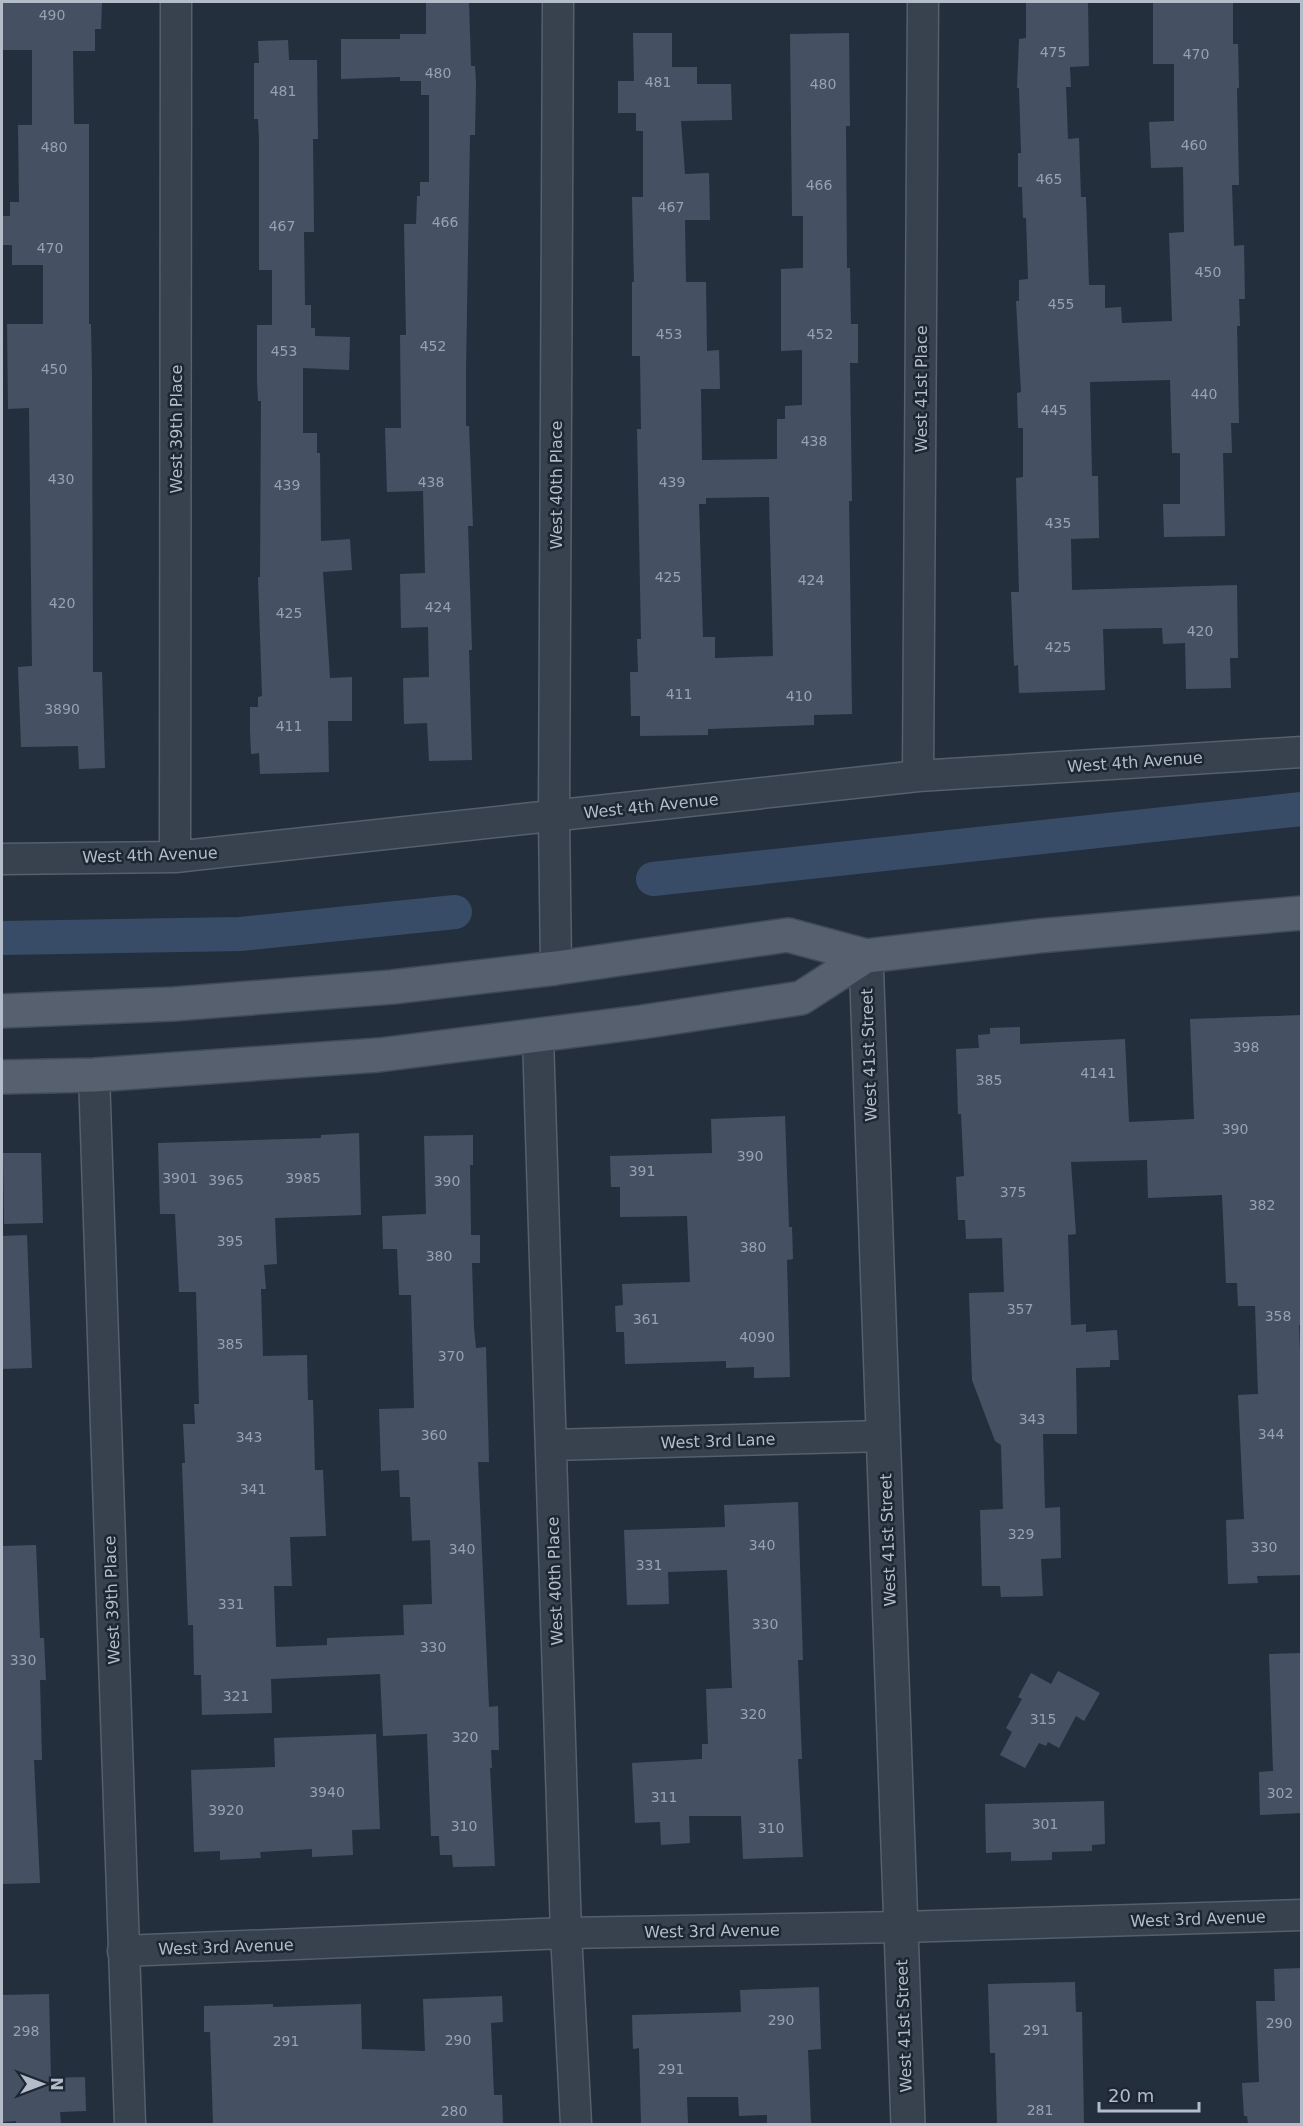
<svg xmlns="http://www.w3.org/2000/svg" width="1303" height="2126" viewBox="0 0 1303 2126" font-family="'DejaVu Sans',sans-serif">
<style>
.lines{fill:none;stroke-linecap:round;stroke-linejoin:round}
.canal{stroke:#394c67;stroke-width:34}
.building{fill:#455162;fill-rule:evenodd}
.minor-casing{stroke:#565f6c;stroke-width:33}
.tertiary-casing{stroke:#565f6c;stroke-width:36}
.primary-casing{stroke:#414a57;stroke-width:36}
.minor{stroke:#38414e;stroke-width:30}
.tertiary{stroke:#38414e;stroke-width:33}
.primary{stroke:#56606e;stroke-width:33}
.labels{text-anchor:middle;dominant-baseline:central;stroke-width:5;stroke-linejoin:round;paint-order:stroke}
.number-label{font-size:14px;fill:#98a1af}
.street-label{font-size:16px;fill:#b4bcc9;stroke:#1d2633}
</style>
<rect width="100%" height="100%" fill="#242f3e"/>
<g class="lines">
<path class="canal" d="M653,879L1302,809
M2,938L240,934L455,912"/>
</g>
<path class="building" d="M3,2H102L101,29H95V51H73L74,124H89V324H91L92,378L93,672H102L105,768L79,769L78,746L21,747L18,667L32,666L29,408L8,409L7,324H43V265H12V245H2V216H10V202H19L18,125H32V50H3Z
M426,2H469L471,66H475L476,83L475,135H470L466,370V426H469L473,526H468L472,650H469L472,760L429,761L427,723L404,724L403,678L429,677L428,627L401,628L400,574L425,573L423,491L387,492L385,428H401L400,335H406L404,224H416L417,196H420V182H429V95H421V81H400V77L341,79V39H400V34H426Z
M1026,2H1088L1089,66L1070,67L1071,87H1066L1068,139L1079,138L1081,197H1086L1089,285H1105V308L1121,307L1122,323L1172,321L1169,233L1184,232L1183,167L1151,168L1149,122L1174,121V64H1153V2H1233V44H1238L1239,88H1237L1239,185H1232L1234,246L1244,245L1245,299H1239L1240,326H1237L1239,423H1231L1232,453H1223L1225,536L1164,537L1163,504H1180V453H1172L1170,380L1090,382L1092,476H1098L1099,538L1071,539L1072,590L1237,585L1238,658H1230L1231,688L1186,689L1185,643L1163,644L1162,628L1103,629L1105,690L1019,693L1018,665L1014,666L1011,592H1019L1016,478L1023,477V428H1018L1017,393L1021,392L1016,301H1019V280L1028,279L1026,218H1023L1022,187H1018V153H1021L1019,88H1017L1019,39L1026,38Z
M633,33H672V67H697V84H731L732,120L681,121L685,174L709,173L710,220H685L686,282H706L707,351L719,350L720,389H701L702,460L777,459V419H785V406L802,405V350L781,351V269L803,268V216H792L790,34L849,33L850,126H846L847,268H850L851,324H858V363H850L852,501H849L852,714L814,715V725L708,729V735L640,736V716H631L630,672H638L637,639H641L637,429H641L640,356H632V282H634L632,197H643V131H636V113H618V81H634ZM769,497L773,656L715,658V637H703L699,504H706V498Z
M288,40L289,60H317L318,139H313L314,232H304L305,305H311V328H315V336L350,337L349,370L303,368V433H317V453H320L321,541L350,539L352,570L323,572L330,678L352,677V721H328L329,772L260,774L259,753L251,754L250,730V707H258V697L262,696L258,577H260L261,401H258L257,381V325H272V270H259V140L258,119H254V63H259L258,41Z
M1302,1015V1325H1299L1302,1404V1575L1257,1576L1258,1583L1228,1584L1226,1520L1244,1519L1238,1395L1258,1394L1255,1306H1238L1237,1283H1226L1222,1195L1148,1198L1147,1160L1071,1162L1076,1234L1068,1235L1071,1325L1086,1324V1332L1117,1330L1119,1360H1110V1367L1076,1368L1077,1434H1043L1045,1508L1060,1507L1061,1558L1041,1559L1043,1596L1001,1597L1000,1586H982L980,1510L1003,1509L1001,1445L995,1441L972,1380L969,1293L1004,1292L1002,1238L966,1239L965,1220H958L956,1177L964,1176L961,1114H958L956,1049L979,1048L978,1035L990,1034V1028L1020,1027V1044L1125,1039L1129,1122L1194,1119L1190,1019Z
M785,1116L789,1227H792L793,1259L787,1260L790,1377L754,1378V1367L726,1368V1361L625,1364L624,1332H616L615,1306L623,1305L622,1284L690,1282L687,1216L620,1217V1187H611L610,1156L712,1153L711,1119Z
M359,1133L361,1215L275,1218L277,1264L264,1265L266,1289H261L263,1356L307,1355L308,1400H313L315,1470H323L326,1536L290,1537L292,1586H274L276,1647L327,1645V1638L404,1635L403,1605L432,1604L430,1540L412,1541L410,1497H400L399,1470L381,1471L379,1409L414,1408L411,1295H399L397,1249H383L382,1216L426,1214L424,1136L473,1135V1165H470L471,1235H480V1263H472L474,1328L476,1348L486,1347L489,1462H478L489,1707L498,1706L499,1750H491L492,1768H490L495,1866L453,1867L452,1855H440L439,1836H431L427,1734L383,1736L380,1674L271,1679L272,1713L202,1715L201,1675H194L193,1625H188L182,1463H185L183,1424H195L194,1404H199L196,1292H179L175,1214H160L158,1143L321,1138V1135Z
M3,1153H41L43,1223L4,1224Z
M27,1235L32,1368L2,1369V1236Z
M798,1502L803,1660H798L802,1759H798L803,1857L743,1859L741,1816H689L690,1843L661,1845L660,1822L635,1823L632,1763L702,1759V1744H708L706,1689L732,1688L727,1570L668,1572L669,1604L627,1605L624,1530L725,1527L724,1505Z
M36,1545L40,1638H44L46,1680H40L42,1760H34L40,1883L2,1884V1546Z
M1302,1653V1813L1260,1815L1259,1772L1273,1771L1269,1654Z
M1058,1671L1100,1693L1084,1721L1076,1716L1059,1748L1048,1742L1046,1746L1039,1743L1025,1768L1000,1755L1012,1732L1006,1728L1022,1699L1018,1697L1031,1673L1051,1684Z
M376,1734L380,1829L352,1830L353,1855L312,1857V1849L260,1852L261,1858L220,1860V1851L194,1852L191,1770L275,1767L274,1738Z
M1104,1801L1105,1844L1092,1845V1851L1052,1852V1860L1011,1861V1852L986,1853L985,1804Z
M1302,1968V2124H1248L1247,2116H1244L1242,2083L1259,2082L1256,2001H1275L1274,1969Z
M1075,1982L1076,2012H1082L1084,2124H997L995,2053H990L988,1984Z
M819,1987L821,2049L808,2050L811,2124H767V2115L739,2116L738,2097H687L688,2124H641L639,2048L633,2049L632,2015L741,2012L740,1990Z
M49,1994L51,2078L85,2077L86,2111L60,2112L61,2124H16V2121L2,2122V1995Z
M502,1996L503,2022L491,2023L494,2095H502L503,2124H213L210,2032H204V2006L273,2004V2007L361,2004L362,2049L425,2051L423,1999Z"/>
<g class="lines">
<defs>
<path id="minor" d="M918,776L923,2
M175,857L176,2
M2,859L175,857L918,776L1302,752
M556,968L554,817L558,2
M538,1037L566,1933L576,2124
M94,1075L130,2124
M551,1445L884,1436
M123,1951L566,1933L901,1927L1302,1915"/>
<path id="tertiary" d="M866,956L908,2124"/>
<path id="primary" d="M2,1011L174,1004L392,987L556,968L788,935L866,956L1038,936L1302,913
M2,1077L94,1075L379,1055L642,1022L801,998L866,956"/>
</defs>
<use href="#minor" class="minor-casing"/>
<use href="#tertiary" class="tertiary-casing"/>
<use href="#primary" class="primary-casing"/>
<use href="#minor" class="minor"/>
<use href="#tertiary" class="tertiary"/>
<use href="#primary" class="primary"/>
</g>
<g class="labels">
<g class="number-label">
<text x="52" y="15">490</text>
<text x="1053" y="52">475</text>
<text x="1196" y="54">470</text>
<text x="438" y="73">480</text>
<text x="658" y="82">481</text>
<text x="823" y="84">480</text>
<text x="283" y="91">481</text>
<text x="1194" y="145">460</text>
<text x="54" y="147">480</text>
<text x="1049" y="179">465</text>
<text x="819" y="185">466</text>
<text x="671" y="207">467</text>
<text x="445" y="222">466</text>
<text x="282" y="226">467</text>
<text x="50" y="248">470</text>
<text x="1208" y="272">450</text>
<text x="1061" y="304">455</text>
<text x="669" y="334">453</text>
<text x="820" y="334">452</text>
<text x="433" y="346">452</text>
<text x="284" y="351">453</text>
<text x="54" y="369">450</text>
<text x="1204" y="394">440</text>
<text x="1054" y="410">445</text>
<text x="814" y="441">438</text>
<text x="61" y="479">430</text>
<text x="431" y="482">438</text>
<text x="672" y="482">439</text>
<text x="287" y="485">439</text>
<text x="1058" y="523">435</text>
<text x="668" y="577">425</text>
<text x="811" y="580">424</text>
<text x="62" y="603">420</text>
<text x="438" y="607">424</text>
<text x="289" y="613">425</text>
<text x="1200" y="631">420</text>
<text x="1058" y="647">425</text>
<text x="679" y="694">411</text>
<text x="799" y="696">410</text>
<text x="62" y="709">3890</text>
<text x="289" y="726">411</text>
<text x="1246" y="1047">398</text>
<text x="1098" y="1073">4141</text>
<text x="989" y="1080">385</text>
<text x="1235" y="1129">390</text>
<text x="750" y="1156">390</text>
<text x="642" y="1171">391</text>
<text x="180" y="1178">3901</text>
<text x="303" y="1178">3985</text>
<text x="226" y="1180">3965</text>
<text x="447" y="1181">390</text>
<text x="1013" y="1192">375</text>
<text x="1262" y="1205">382</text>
<text x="230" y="1241">395</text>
<text x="753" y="1247">380</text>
<text x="439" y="1256">380</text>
<text x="1020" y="1309">357</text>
<text x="1278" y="1316">358</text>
<text x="646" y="1319">361</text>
<text x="757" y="1337">4090</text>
<text x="230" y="1344">385</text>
<text x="451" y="1356">370</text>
<text x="1032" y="1419">343</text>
<text x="1271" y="1434">344</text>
<text x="434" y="1435">360</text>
<text x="249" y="1437">343</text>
<text x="253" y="1489">341</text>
<text x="1021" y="1534">329</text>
<text x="762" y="1545">340</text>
<text x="1264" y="1547">330</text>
<text x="462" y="1549">340</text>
<text x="649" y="1565">331</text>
<text x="231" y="1604">331</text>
<text x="765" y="1624">330</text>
<text x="433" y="1647">330</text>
<text x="23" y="1660">330</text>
<text x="236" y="1696">321</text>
<text x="753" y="1714">320</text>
<text x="1043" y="1719">315</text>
<text x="465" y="1737">320</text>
<text x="327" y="1792">3940</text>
<text x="1280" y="1793">302</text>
<text x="664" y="1797">311</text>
<text x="226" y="1810">3920</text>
<text x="1045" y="1824">301</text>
<text x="464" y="1826">310</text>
<text x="771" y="1828">310</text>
<text x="781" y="2020">290</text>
<text x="1279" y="2023">290</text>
<text x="1036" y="2030">291</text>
<text x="26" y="2031">298</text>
<text x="458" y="2040">290</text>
<text x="286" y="2041">291</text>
<text x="671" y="2069">291</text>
<text x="1040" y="2110">281</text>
<text x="454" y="2111">280</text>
</g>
<g class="street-label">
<text transform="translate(921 389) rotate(-90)">West 41st Place</text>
<text transform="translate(176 429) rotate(-90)">West 39th Place</text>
<text transform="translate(556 485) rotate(-90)">West 40th Place</text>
<text transform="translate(1135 762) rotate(-4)">West 4th Avenue</text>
<text transform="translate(651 806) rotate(-6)">West 4th Avenue</text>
<text transform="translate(150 855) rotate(-2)">West 4th Avenue</text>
<text transform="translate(869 1055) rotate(-92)">West 41st Street</text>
<text transform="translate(718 1441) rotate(-2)">West 3rd Lane</text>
<text transform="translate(888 1540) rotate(-92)">West 41st Street</text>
<text transform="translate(555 1581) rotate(-92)">West 40th Place</text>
<text transform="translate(112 1600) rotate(-92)">West 39th Place</text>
<text transform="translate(1198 1919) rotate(-2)">West 3rd Avenue</text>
<text transform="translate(712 1931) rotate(-1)">West 3rd Avenue</text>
<text transform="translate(226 1947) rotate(-2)">West 3rd Avenue</text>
<text transform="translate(904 2026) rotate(-92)">West 41st Street</text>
</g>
</g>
<rect width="1303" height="2126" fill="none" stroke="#b4bcc9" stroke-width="6"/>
<g transform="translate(42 2084) rotate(90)" stroke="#1d2633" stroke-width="4.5" paint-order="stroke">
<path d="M0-4.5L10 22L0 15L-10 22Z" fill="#b4bcc9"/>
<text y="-9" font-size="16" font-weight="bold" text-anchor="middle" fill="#b4bcc9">N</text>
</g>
<path d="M1099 2102v9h100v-9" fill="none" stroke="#b4bcc9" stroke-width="3"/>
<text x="1108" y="2102" font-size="18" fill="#b4bcc9" stroke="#1d2633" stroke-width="4.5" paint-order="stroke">20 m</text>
</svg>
